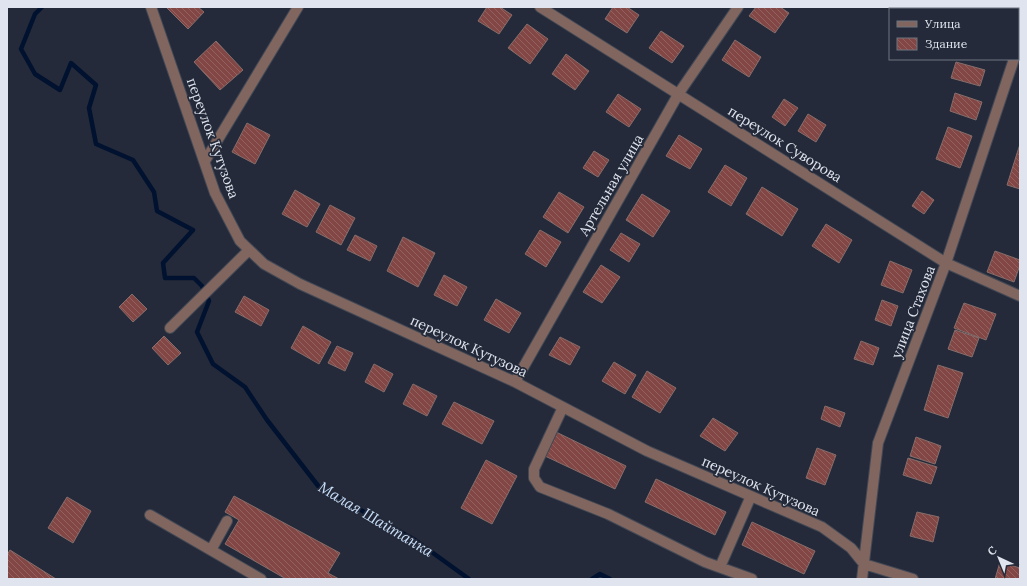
<svg xmlns="http://www.w3.org/2000/svg" width="1027" height="586" viewBox="0 0 1027 586" font-family="Lora,serif">
<style>
.lines{fill:none;stroke-linecap:round;stroke-linejoin:round}
.stream{stroke:#00122f;stroke-width:4.5}
.building{fill:url(#building-back-hatch);stroke:#856d6b}
.minor-casing{stroke:#424856;stroke-width:12}
.minor{stroke:#80665e;stroke-width:10}
.labels{text-anchor:middle;dominant-baseline:central;stroke-width:3.5;stroke-linejoin:round;paint-order:stroke}
.street-label{font-size:14px;fill:#dfe4ee;stroke:#242a39}
.water-label{font-size:15px;font-style:italic;fill:#cae0fb;stroke:#242a39}
</style>
<defs>
<pattern id="building-back-hatch" width="6" height="6" patternUnits="userSpaceOnUse"><rect width="6" height="6" fill="#824744"/><path d="M-1 5l2 2M0 0l6 6M5-1l2 2" fill="none" stroke="#93615f"/></pattern>
</defs>
<rect width="100%" height="100%" fill="#242a39"/>
<g class="lines">
<path class="stream" d="M42,7L35,14L21,49L35,74L60,90L71,63L96,85L89,108L96,144L133,160L154,192L157,211L193,230L163,263L165,278H194L202,286L209,301L197,332L213,364L245,387L267,420L319,487L415,540L469,579
M592,579L600,574L610,579"/>
</g>
<path class="building" d="M166,7H198L204,12L188,29Z
M487,7H500L512,15L499,34L478,21Z
M613,7H627L639,15L627,33L605,19Z
M756,7H780L789,13L775,33L749,16Z
M978,7H1013V9H985Z
M527,24L548,39L530,64L508,48Z
M661,31L684,46L672,63L649,48Z
M735,40L761,57L749,77L722,60Z
M216,41L243,70L220,90L194,62Z
M566,54L589,71L575,90L552,74Z
M956,62L985,70L980,86L951,78Z
M955,93L982,102L976,120L950,111Z
M618,94L641,109L629,127L606,112Z
M784,99L798,108L785,126L772,117Z
M808,114L826,125L816,142L798,131Z
M247,123L270,135L255,164L232,152Z
M948,127L972,136L960,168L936,159Z
M679,135L702,149L690,169L666,156Z
M1020,144V189L1007,185Z
M594,151L609,160L598,177L583,168Z
M725,165L747,178L731,206L708,192Z
M762,187L798,209L782,236L746,214Z
M295,190L320,204L307,227L282,214Z
M922,191L934,200L924,214L912,206Z
M559,192L584,207L568,233L543,217Z
M642,194L670,211L653,237L626,220Z
M330,205L355,218L341,245L316,232Z
M826,224L852,240L839,263L812,246Z
M540,230L561,242L546,267L525,254Z
M621,233L640,244L629,262L610,250Z
M355,235L377,246L370,261L347,250Z
M403,237L435,253L418,287L387,271Z
M995,251L1020,260V265L1014,282L987,272Z
M890,261L912,270L903,293L881,285Z
M601,265L620,277L602,303L583,292Z
M444,275L467,287L457,306L434,295Z
M132,294L147,309L133,322L119,307Z
M244,296L269,310L261,326L235,312Z
M496,299L521,313L509,333L484,320Z
M882,300L898,306L891,326L875,320Z
M964,303L996,314L986,340L954,328Z
M303,326L331,342L319,364L291,348Z
M955,330L979,338L972,357L948,349Z
M164,336L181,353L168,365L152,348Z
M560,337L580,347L570,365L549,355Z
M861,341L879,348L873,365L854,359Z
M337,346L353,353L345,371L328,363Z
M614,362L636,375L625,394L602,381Z
M374,364L393,374L384,392L365,382Z
M938,365L963,373L948,418L924,410Z
M647,371L676,388L660,413L632,397Z
M413,384L437,396L427,416L403,404Z
M454,402L494,421L482,444L442,424Z
M825,406L845,413L840,427L821,419Z
M713,418L738,433L725,451L700,436Z
M556,432L626,466L615,489L545,456Z
M916,437L941,446L935,464L910,456Z
M817,448L836,455L825,485L806,478Z
M908,458L937,467L931,484L903,475Z
M486,460L517,476L492,524L461,508Z
M656,479L726,512L715,535L645,502Z
M234,496L340,553L328,573L339,579H286L225,544L239,520L225,512Z
M67,497L91,511L73,543L48,528Z
M917,512L939,517L933,542L910,536Z
M752,522L815,551L804,574L742,545Z
M10,550L56,579H7V555Z
M1000,562L1020,568V579H995Z"/>
<g class="lines">
<defs>
<path id="minor" d="M151,7L215,193L240,241L264,264L300,284L515,382L647,451L822,527L851,548L864,564L913,579
M540,7L946,263L1020,296
M1018,47L1020,41
M205,161L298,7
M170,328L249,250
M515,382L679,93L738,7
M563,407L534,469V478L540,487L608,514L705,562L752,579
M150,515L261,579
M211,550L227,521
M720,567L751,496
M862,579L878,443L946,263L1014,59"/>
</defs>
<use href="#minor" class="minor-casing"/>
<use href="#minor" class="minor"/>
</g>
<g class="labels">
<g class="street-label">
<text transform="translate(213 138) rotate(70)">переулок Кутузова</text>
<text transform="translate(785 144) rotate(32)">переулок Суворова</text>
<text transform="translate(611 185) rotate(-60)">Артельная улица</text>
<text transform="translate(913 312) rotate(-69)">улица Стахова</text>
<text transform="translate(469 346) rotate(25)">переулок Кутузова</text>
<text transform="translate(761 486) rotate(24)">переулок Кутузова</text>
</g>
<g class="water-label">
<text transform="translate(376 519) rotate(31)">Малая Шайтанка</text>
</g>
</g>
<rect width="1027" height="586" fill="none" stroke="#dfe4ee" stroke-width="16"/>
<rect x="889" y="8" width="130" height="52" fill="#242a39" stroke="#6f7481"/>
<rect x="897" y="21" width="20" height="6" fill="#80665e" stroke="#6f7481"/>
<text x="925" y="28" font-size="12" fill="#dfe4ee">Улица</text>
<rect x="897" y="38" width="20" height="12" fill="url(#building-back-hatch)" stroke="#6f7481"/>
<text x="925" y="48" font-size="12" fill="#dfe4ee">Здание</text>
<g transform="translate(999 558) rotate(316)" stroke="#242a39" stroke-width="3" paint-order="stroke">
<path d="M0-3L7 15L0 10L-7 15Z" fill="#dfe4ee"/>
<text y="-6" font-size="11" font-weight="bold" text-anchor="middle" fill="#dfe4ee">С</text>
</g>
</svg>
